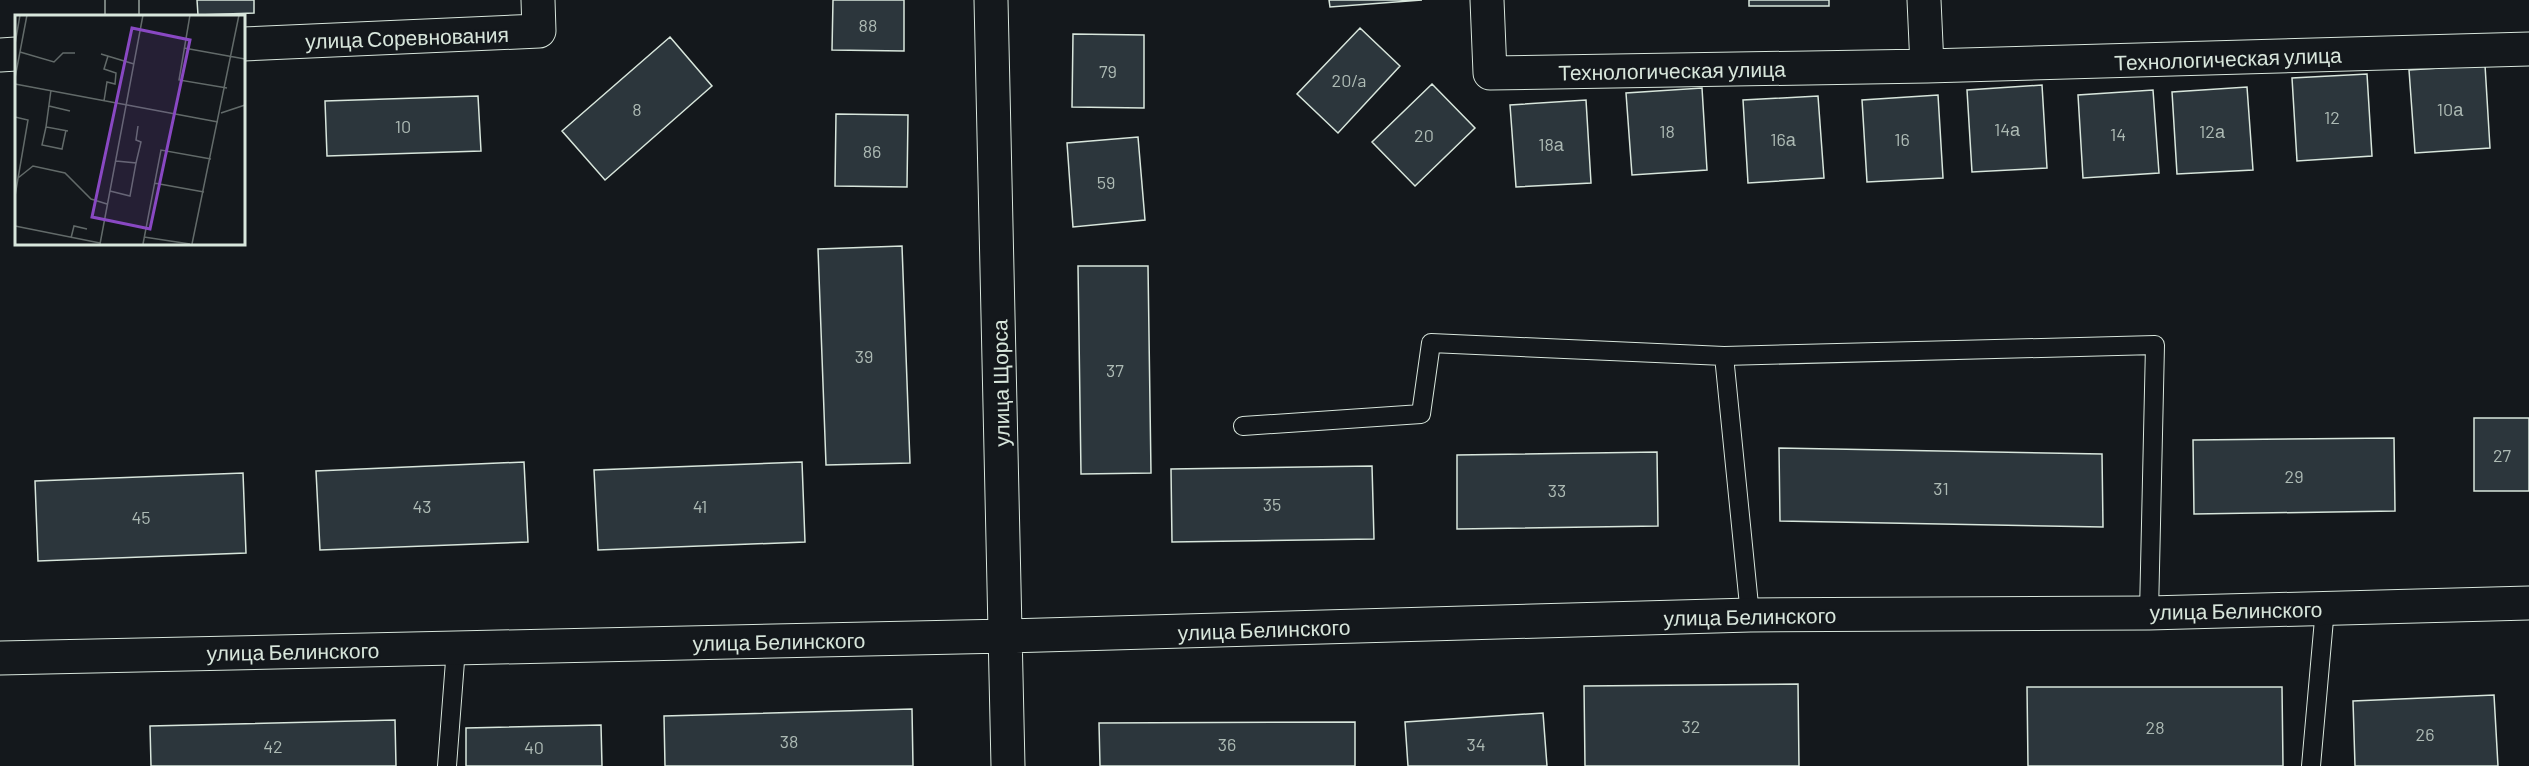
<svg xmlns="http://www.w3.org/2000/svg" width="2529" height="766" viewBox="0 0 2529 766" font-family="Barlow,sans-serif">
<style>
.building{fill:#2c363c;stroke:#d8e6dc;stroke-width:1.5}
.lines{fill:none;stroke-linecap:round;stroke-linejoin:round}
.service-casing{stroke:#d8e6dc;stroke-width:20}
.minor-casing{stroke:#d8e6dc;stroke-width:35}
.service{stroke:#14181c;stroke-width:18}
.minor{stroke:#14181c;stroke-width:33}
.labels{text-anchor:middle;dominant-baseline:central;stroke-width:4.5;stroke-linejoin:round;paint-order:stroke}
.number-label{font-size:18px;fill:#adbab4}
.street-label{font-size:21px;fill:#d8e6dc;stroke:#14181c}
.inset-road{fill:none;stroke:#626a69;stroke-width:1.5}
.view{fill:#8948c3;fill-opacity:0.15;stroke:#8948c3;stroke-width:3}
.inset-edge{fill:none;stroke:#d8e6dc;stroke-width:3}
</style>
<rect width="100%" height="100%" fill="#14181c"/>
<path class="building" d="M197,0H254V13L198,15Z
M833,0H904V51L832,50Z
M1329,0H1422L1330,7Z
M1749,0H1829V6H1749Z
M1360,28L1400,66L1338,133L1297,94Z
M1073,34L1144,35V108L1072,107Z
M670,37L712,86L605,180L562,131Z
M2485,65L2490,148L2415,153L2409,70Z
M2367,74L2372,156L2297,161L2292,78Z
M1432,84L1475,128L1415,186L1372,142Z
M2042,85L2047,168L1972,172L1967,90Z
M2247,87L2253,170L2177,174L2172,92Z
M1702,88L1707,170L1632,175L1626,93Z
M2153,90L2159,173L2083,178L2078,95Z
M1938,95L1943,178L1867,182L1862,100Z
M478,96L481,151L327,156L325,101Z
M1818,96L1824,178L1748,183L1743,100Z
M1586,100L1591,183L1516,187L1510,105Z
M836,114L908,115L907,187L835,186Z
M1138,137L1145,220L1073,227L1067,143Z
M902,246L910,463L826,465L818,249Z
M1078,266H1148L1151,473L1081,474Z
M2474,418H2529V491H2474Z
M2394,438L2395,511L2194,514L2193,440Z
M1779,448L2102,454L2103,527L1780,521Z
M1657,452L1658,526L1457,529V455Z
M524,462L528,542L320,550L316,471Z
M802,462L805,542L598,550L594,470Z
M1372,466L1374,539L1172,542L1171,469Z
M243,473L246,553L38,561L35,481Z
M1798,684L1799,766H1585L1584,686Z
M2027,687H2282L2283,766H2028Z
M2494,695L2498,766H2355L2353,701Z
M912,709L913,766H665L664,716Z
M1543,713L1547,766H1408L1405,722Z
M395,720L396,766H151L150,726Z
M1355,722V766H1100L1099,723Z
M601,725L602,766H466V728Z"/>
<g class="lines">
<defs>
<path id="service" d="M1243,426L1421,414L1431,343L1724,356
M1750,615L1724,356L2155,345L2149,613
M447,766L456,648
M2311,766L2325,608"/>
<path id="minor" d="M122,0V16
M991,0L1008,766
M1487,0L1490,73L1927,66L2529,49
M1924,0L1927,66
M243,44L539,31L538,0
M0,55L16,54
M0,658L1006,636L1750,615L2149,613L2529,603"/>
</defs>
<use href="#service" class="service-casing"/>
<use href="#minor" class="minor-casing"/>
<use href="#service" class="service"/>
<use href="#minor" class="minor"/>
</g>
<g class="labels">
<g class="number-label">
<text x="868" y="25">88</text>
<text x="1108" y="71">79</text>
<text x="1349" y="80">20/a</text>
<text x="637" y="109">8</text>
<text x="2450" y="109">10а</text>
<text x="2332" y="117">12</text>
<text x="403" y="126">10</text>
<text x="2007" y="129">14а</text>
<text x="1667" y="131">18</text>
<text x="2212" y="131">12а</text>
<text x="2118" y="134">14</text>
<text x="1424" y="135">20</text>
<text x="1783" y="139">16а</text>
<text x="1902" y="139">16</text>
<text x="1551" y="144">18а</text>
<text x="872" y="151">86</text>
<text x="1106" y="182">59</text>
<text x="864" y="356">39</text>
<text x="1115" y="370">37</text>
<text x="2502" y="455">27</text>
<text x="2294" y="476">29</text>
<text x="1941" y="488">31</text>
<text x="1557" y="490">33</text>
<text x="1272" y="504">35</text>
<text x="422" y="506">43</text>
<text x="700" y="506">41</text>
<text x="141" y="517">45</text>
<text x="1691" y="726">32</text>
<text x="2155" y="727">28</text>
<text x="2425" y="734">26</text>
<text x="789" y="741">38</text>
<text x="1227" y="744">36</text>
<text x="1476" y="744">34</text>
<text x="273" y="746">42</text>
<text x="534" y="747">40</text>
</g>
<g class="street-label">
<text transform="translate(407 37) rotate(-2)">улица Соревнования</text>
<text transform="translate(2228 58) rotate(-2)">Технологическая улица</text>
<text transform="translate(1672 70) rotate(-1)">Технологическая улица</text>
<text transform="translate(1000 383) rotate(-91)">улица Щорса</text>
<text transform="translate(2236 610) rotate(-1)">улица Белинского</text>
<text transform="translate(1750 616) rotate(-1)">улица Белинского</text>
<text transform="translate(1264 629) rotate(-2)">улица Белинского</text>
<text transform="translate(779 641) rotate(-1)">улица Белинского</text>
<text transform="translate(293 651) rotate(-1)">улица Белинского</text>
</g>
</g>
<g transform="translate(15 15)">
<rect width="230" height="230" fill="#14181c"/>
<path class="inset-road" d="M175,0L164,65L212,73M0,29L5,0M169,33L230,44M5,37L39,47L48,38H60M86,39L119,49M0,63L12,0M0,69L203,107M36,75L31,112L53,116M89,86L92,67L100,69L101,58L89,54L93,41M34,91L55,96M206,98L230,90M0,102L13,105L0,181M31,112L27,130L47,134L51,115M121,148L126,127L121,125L123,111M3,163L18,151L50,158L76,184L92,189M139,168L189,177M95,176L115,181L121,148L101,146M0,211L85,228M129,222L175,229M56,223L59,211L72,214M85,229L128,0M128,229L146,135L196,144M177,229L224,0"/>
<path class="view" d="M117,13L175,25L135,214L77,202Z"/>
<rect width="230" height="230" class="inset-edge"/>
</g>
</svg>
